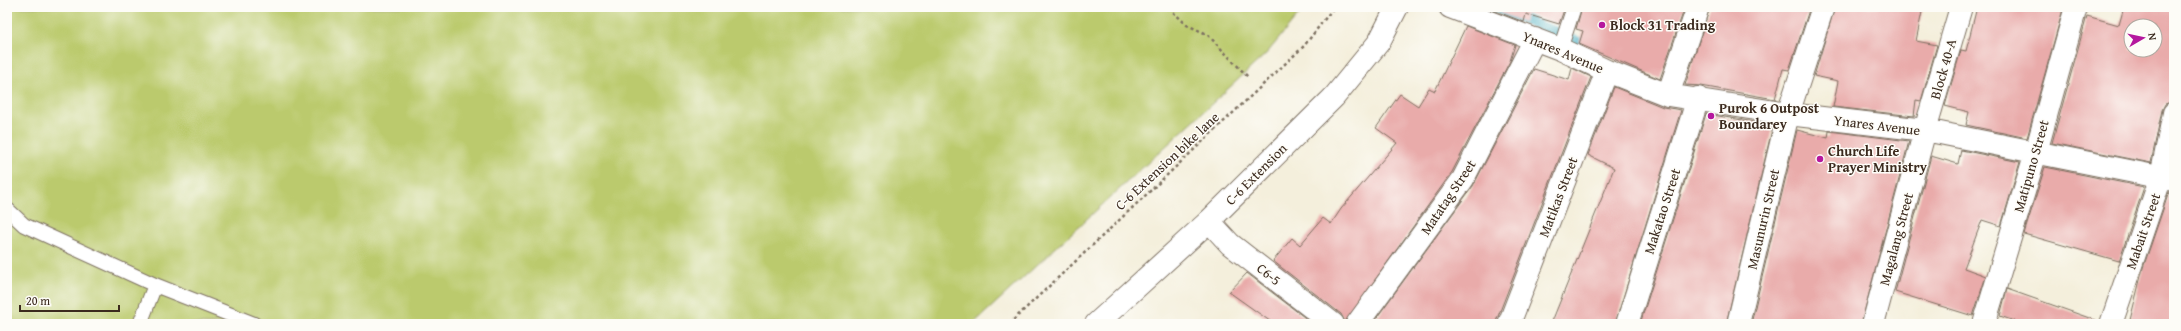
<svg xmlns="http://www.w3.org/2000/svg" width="2181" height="331" viewBox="0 0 2181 331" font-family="'Gentium Book Plus',serif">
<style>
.green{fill:#bbca6d;stroke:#7b7a46}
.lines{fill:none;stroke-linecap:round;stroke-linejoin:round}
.stream{stroke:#45adc4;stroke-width:10}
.building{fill:#e9abaa;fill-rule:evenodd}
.lane-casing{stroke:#7c6f60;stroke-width:16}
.street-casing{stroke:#7c6f60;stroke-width:24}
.primary-casing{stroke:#7c6f60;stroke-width:24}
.path{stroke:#7c6f60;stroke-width:2.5;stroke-dasharray:3 3;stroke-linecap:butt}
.lane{stroke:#fff;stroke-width:14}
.street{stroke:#fff;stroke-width:22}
.primary{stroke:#fff;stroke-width:22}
.poi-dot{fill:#b5179e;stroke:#fdfcf7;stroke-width:1.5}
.labels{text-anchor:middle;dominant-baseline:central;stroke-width:3;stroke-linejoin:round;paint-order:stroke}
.poi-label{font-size:14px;font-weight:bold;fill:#3b2a1e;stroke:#fdfcf7;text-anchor:start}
.street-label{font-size:14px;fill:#3b2a1e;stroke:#fdfcf7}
</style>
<rect width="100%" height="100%" fill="#fdfcf7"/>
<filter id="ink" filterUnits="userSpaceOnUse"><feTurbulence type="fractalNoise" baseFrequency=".025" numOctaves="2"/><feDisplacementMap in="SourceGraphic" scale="8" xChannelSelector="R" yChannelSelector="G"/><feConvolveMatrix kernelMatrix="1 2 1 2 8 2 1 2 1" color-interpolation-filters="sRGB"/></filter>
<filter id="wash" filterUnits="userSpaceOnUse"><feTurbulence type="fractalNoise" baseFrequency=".012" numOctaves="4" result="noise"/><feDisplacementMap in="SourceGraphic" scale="16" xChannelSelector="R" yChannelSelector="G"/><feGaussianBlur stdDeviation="0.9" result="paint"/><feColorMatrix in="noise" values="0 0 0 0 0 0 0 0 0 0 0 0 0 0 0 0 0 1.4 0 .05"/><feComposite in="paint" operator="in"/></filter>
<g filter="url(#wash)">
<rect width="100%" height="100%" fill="#f4efdc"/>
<path class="green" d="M7,7H1305L1267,53L973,324H7Z"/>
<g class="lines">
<path class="stream" d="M1493,7L1564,35
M1571,39L1577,41"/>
</g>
<g id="blocks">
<path class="building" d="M1485,7H1565L1559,24L1526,14L1524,22Z
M1582,7H1685L1660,79L1579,44L1583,31L1576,29Z
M1710,7H1810L1789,70L1783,69L1775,99L1701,86L1685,85Z
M1835,7H1923L1916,41L1937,45L1921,101L1916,100L1914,116L1833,107L1838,81L1814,76Z
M1977,7H2056L2063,9L2027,138L1966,125L1969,112L1945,106L1961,50L1966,51Z
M2124,7H2174V101L2165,104L2162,110L2151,163L2052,143L2087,16L2119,25ZM2131,26H2155V50H2131Z
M1466,26L1515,45L1510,61L1452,172L1345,322L1341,314L1273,261L1292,238L1300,245L1323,218L1331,224L1341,209L1397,143L1376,128L1400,94L1418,106L1429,88L1435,91Z
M1572,68L1591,77L1495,324H1372L1473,186L1534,69L1569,80Z
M1614,87L1663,107L1681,110L1615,324H1551L1614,168L1588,155Z
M1706,114L1773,125L1726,324H1640Z
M1797,130L1828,138L1829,131L1909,141L1861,324H1751Z
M1961,150L2020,162L2001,226L1982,220L1964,268L1986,276L1973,316L1895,292L1931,156L1958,164Z
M2045,167L2144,187L2119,261L2024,234Z
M2169,192H2174V324H2129L2143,268Z
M1247,273L1313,324H1274L1229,292Z
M2007,289L2095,320L2094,324H2023L2000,316Z"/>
</g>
</g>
<g filter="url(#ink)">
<use href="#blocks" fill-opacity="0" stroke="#7c6f60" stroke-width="1"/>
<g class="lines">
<defs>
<path id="lane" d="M1560,49L1574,7
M7,209L24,225L155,285L254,324
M140,324L155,285"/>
<path id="street" d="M1450,7L1560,49L1607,71L1668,95L1788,114L1925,130L2174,180
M1668,95L1698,7
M1209,221L1230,244L1333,324
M1357,324L1463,179L1535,39
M1509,324L1607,71
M1627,324L1698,98
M1738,324L1788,114L1823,7
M1873,324L1925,130L1961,7
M1984,324L2036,152L2076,7
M2111,324L2161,177L2174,113"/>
<path id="primary" d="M1096,324L1209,221L1334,97L1379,42L1397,7"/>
</defs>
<use href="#lane" class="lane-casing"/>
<use href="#street" class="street-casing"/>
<use href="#primary" class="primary-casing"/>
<path class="path" d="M1171,7V10L1187,25L1207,34L1249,78
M1009,324L1304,46L1334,7"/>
<use href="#lane" class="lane"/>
<use href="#street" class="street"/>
<use href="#primary" class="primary"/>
</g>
</g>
<g class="poi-dot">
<circle cx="1602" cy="25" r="4"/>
<circle cx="1711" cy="116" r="4"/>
<circle cx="1820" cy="159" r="4"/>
</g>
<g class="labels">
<g class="poi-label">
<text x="1610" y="25">Block 31 Trading</text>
<text x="1719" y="108">Purok 6 Outpost<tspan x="1719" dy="16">Boundarey</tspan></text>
<text x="1828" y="151">Church Life<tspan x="1828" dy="16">Prayer Ministry</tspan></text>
</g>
<g class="street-label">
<text transform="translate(1563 52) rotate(23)">Ynares Avenue</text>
<text transform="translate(1943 69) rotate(-74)">Block 40-A</text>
<text transform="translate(1877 125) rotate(7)">Ynares Avenue</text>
<text transform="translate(1167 161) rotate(-43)">C-6 Extension bike lane</text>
<text transform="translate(2031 166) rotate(-74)">Matipuno Street</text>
<text transform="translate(1256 174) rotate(-45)">C-6 Extension</text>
<text transform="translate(1448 197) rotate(-56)">Matatag Street</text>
<text transform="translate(1558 197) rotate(-69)">Matikas Street</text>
<text transform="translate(1662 211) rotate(-72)">Makatao Street</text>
<text transform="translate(1763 219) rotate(-77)">Masunurin Street</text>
<text transform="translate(2143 231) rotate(-71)">Mabait Street</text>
<text transform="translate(1896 239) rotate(-75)">Magalang Street</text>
<text transform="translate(1269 274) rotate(38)">C6-5</text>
</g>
</g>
<rect width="2181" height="331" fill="none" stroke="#fdfcf7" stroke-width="24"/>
<g transform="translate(2143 38) rotate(81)"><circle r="19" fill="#fdfcf7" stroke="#afa8a0"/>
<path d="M0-3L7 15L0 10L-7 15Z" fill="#b5179e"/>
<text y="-6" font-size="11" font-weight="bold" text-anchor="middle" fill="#3b2a1e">N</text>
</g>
<path d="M20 305v6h99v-6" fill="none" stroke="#3b2a1e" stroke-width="2"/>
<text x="26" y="305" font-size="12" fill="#3b2a1e" stroke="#fdfcf7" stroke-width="3" paint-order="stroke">20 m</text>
</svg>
